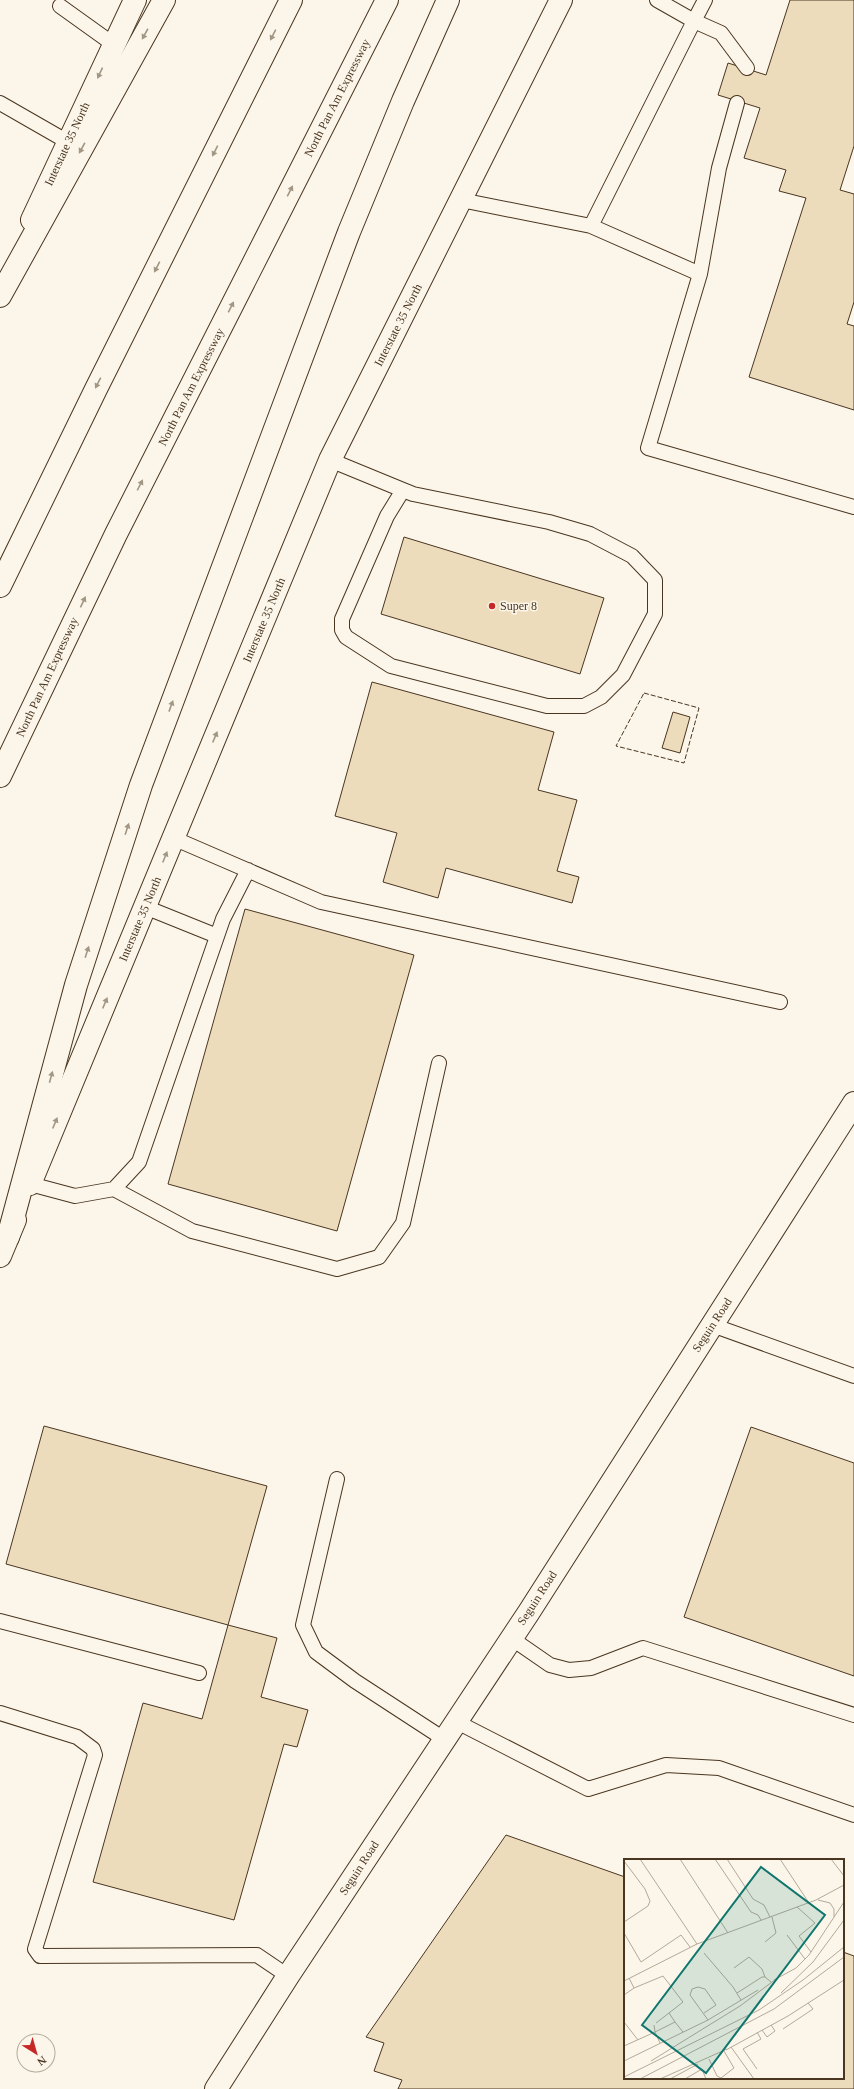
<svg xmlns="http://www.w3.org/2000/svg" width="854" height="2089" viewBox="0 0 854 2089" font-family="'Times New Roman',serif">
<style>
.building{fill:#ecdcbc;stroke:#4a3520}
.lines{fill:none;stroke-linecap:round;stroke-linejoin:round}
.lane-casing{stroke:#4a3520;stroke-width:16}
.street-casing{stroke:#4a3520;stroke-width:24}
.secondary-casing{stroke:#4a3520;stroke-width:24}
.highway-casing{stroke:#4a3520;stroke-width:24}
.lane{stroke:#fbf6e9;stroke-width:14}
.street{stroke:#fbf6e9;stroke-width:22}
.secondary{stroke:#fbf6e9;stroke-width:22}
.highway{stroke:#fbf6e9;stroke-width:22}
.fence{stroke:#4a3520;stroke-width:1;stroke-dasharray:5 2;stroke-linecap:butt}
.oneway{fill:#a29684}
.poi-dot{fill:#c62828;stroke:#fbf6e9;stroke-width:1.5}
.labels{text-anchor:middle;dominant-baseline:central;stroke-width:3;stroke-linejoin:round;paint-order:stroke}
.street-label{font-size:12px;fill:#4a3520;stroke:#fbf6e9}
.poi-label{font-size:12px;fill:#4a3520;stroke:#fbf6e9;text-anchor:start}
.inset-road{fill:none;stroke:#b4a999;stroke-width:1}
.view{fill:#0f766e;fill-opacity:0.15;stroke:#0f766e;stroke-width:2}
.inset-edge{fill:none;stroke:#4a3520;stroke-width:2}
</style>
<rect width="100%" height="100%" fill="#fbf6e9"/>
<path class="building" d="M790,0H854V146L840,190L854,194V302L847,324L854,326V410L749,377L806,198L779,191L786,170L744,158L760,108L718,95L728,63L766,75Z
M404,537L604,598L580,674L381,614Z
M372,682L554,732L538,790L577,800L557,871L579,877L572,903L446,868L438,898L383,882L397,833L335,816Z
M673,712L690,717L680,753L662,748Z
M245,909L414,955L337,1231L168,1184Z
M44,1426L267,1486L228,1625L6,1564Z
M751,1427L854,1463V1676L684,1617Z
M228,1625L277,1638L261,1697L308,1710L297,1747L284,1744L234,1920L93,1882L143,1703L202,1719Z
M506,1835L625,1877V2078H843V1952L854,1956V2089H398L402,2080L374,2071L384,2043L366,2037Z"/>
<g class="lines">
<defs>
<path id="lane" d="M657,0L694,21L705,0
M60,6L113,44
M0,103L68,142
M461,200L591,226L694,21L721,33L747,68
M591,226L700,274L648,448L854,507
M700,274L719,168L737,103
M330,460L403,490L413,494L549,522L590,534L632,556L655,580V614L623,675L601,697L584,706H547L391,666L346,637L342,630V619L387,516L403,490
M173,838L321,902L780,1002
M145,907L217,936
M30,1184L75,1196L114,1189L139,1162L223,919L248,870
M114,1189L192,1231L337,1269L379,1257L403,1223L439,1063
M712,1325L854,1376
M337,1479L303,1625L316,1652L355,1681L444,1739
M0,1621L199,1673
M511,1638L550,1665L569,1670L591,1668L643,1648L854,1715
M0,1713L77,1737L93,1749L95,1755L35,1949L40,1956L257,1955L288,1976
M455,1721L588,1789L666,1765L719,1768L854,1815"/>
<path id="street" d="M216,2089L288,1976L529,1612L854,1103"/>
<path id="secondary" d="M32,220L135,0
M30,1184L330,460L561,0
M0,1256L15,1220"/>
<path id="highway" d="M0,296L164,0
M0,586L96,389L291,0
M0,776L116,534L387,0
M8,1237L76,985L141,785L349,232L403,101L448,0"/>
</defs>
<use href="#lane" class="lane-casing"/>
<use href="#street" class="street-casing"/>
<use href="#secondary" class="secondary-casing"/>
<use href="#highway" class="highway-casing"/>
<use href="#lane" class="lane"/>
<use href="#street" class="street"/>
<use href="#secondary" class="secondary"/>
<use href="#highway" class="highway"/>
<path class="fence" d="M644,693L699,708L684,763L616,746Z"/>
</g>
<defs><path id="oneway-solid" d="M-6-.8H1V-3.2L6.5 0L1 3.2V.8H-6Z"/></defs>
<g class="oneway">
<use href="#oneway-solid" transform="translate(145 34) rotate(119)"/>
<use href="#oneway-solid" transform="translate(273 35) rotate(117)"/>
<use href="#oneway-solid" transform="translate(100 73) rotate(115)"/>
<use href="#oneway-solid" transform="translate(82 148) rotate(119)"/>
<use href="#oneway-solid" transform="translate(215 151) rotate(117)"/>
<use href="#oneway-solid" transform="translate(290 191) rotate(-63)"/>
<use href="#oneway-solid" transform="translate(157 267) rotate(117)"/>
<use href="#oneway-solid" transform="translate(231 307) rotate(-63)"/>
<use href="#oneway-solid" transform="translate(98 383) rotate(117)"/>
<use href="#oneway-solid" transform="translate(140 485) rotate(-63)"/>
<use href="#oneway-solid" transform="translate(83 602) rotate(-65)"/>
<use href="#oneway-solid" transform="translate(171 706) rotate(-70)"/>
<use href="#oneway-solid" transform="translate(215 737) rotate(-67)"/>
<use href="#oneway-solid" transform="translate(127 829) rotate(-72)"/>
<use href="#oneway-solid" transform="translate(165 857) rotate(-68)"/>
<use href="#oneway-solid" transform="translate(87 952) rotate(-72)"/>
<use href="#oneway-solid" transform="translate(105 1003) rotate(-67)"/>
<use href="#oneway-solid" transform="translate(51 1077) rotate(-75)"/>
<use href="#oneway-solid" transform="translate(55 1123) rotate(-67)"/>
</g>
<circle class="poi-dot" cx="492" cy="606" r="4"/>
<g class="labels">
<g class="street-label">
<text transform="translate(337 98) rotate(-63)">North Pan Am Expressway</text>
<text transform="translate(67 144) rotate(-65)">Interstate 35 North</text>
<text transform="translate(398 325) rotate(-63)">Interstate 35 North</text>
<text transform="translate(191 387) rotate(-63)">North Pan Am Expressway</text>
<text transform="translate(264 620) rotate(-67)">Interstate 35 North</text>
<text transform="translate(47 677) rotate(-65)">North Pan Am Expressway</text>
<text transform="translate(140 919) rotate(-67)">Interstate 35 North</text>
<text transform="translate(712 1325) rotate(-57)">Seguin Road</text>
<text transform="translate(537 1598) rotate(-57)">Seguin Road</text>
<text transform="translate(359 1868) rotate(-57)">Seguin Road</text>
</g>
<g class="poi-label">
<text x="500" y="606">Super 8</text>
</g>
</g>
<g transform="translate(624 1859)">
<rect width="220" height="220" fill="#fbf6e9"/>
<path class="inset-road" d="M16,0L73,85M56,0L104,74M91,0L127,53L134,56L137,61M103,0L129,40L140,46L146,58M156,0L185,44M207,0L220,17M0,2L21,30L26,42L24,47L0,63M194,41L206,44L210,50V58M173,48L191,64L175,77L187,93M0,74L17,103L57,76L66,88M163,76L181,100M141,83L152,74L148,58M80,94L109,128L117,141M110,109L125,98L138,110L141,118M5,119L10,129L39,117L59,143L45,154L51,163M150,121L172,109L185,96L220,43M0,122L73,85L192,41L220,26M113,134L138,118H141L147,123M157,134L189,103L220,61M0,136L10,129M80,154L92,146L81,130L74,128L68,130L66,136L84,161M0,163L14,181M32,164L45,154M30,166L31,173L51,163L59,173M159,170L189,150L184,144M138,171L143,178L151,172L147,166M0,187L31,173L36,184M107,188L130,220M102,191L164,157L220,121M85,200L93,217L97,219L110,209L100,192M0,202L84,161L134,131M27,202L116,147L152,120M133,210L119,190L137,180L133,173M0,218L135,151L179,121L220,88M16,220L150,150L220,98M36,220L103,190M46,220L74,205M61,220L78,210L82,220"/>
<path class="view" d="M137,8L201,56L82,214L18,166Z"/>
<rect width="220" height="220" class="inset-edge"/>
</g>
<g transform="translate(36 2053) rotate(143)"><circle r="19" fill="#fbf6e9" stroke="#b4a999"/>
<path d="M0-3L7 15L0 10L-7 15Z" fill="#c62828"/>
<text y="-6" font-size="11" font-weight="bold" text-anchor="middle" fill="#4a3520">N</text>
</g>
</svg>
